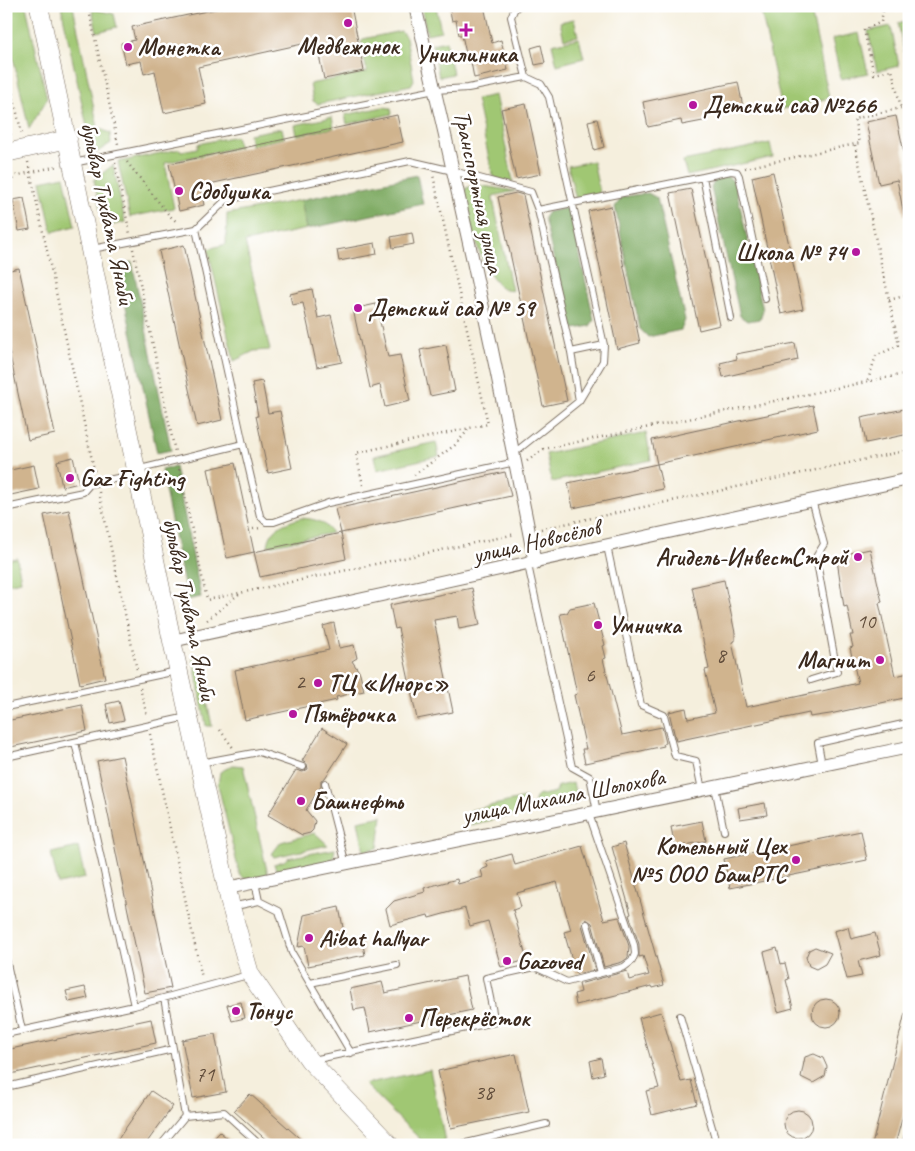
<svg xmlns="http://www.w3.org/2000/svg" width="915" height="1151" viewBox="0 0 915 1151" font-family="Caveat,sans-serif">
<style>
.green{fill:#a0c773;stroke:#6e7848}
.forest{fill:#80ac65;stroke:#5e6b42}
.building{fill:#d0b48e}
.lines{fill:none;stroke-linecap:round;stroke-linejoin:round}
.lane-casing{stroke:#7c6f61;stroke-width:8}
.street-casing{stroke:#7c6f61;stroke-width:14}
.secondary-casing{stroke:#7c6f61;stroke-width:19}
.path{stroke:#7c6f61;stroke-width:2.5;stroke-dasharray:1 4;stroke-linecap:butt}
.lane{stroke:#fff;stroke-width:6}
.street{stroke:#fff;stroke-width:12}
.secondary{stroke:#fff;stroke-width:18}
.poi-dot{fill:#b5179e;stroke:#fff;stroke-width:2}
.labels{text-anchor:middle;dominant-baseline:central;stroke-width:5;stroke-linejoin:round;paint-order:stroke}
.number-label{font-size:21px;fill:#604c3a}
.poi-label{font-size:24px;font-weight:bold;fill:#3b2a1e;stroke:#fff;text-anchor:start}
.street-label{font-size:24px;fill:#3b2a1e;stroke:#fff}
</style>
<rect width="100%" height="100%" fill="#fff"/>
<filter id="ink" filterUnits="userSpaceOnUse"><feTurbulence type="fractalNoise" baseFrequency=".02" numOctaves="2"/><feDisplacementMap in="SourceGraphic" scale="10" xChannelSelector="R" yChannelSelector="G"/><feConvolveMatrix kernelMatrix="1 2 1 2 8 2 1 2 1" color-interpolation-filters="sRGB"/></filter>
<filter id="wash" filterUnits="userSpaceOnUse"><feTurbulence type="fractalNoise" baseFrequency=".0096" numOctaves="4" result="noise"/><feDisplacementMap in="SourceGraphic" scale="20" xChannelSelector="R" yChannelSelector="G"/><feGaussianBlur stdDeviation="1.12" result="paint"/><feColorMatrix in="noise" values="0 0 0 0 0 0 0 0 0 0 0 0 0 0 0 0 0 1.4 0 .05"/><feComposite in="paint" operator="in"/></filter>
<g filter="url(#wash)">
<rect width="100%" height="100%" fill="#f5efdd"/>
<path class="green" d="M6,6H26L47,99L29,129L6,26Z
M61,6H73L98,128L110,133L111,143L93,155Z
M421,6H436L441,31L427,34Z
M760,6H810L829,98L782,109Z
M92,9L114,14L117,27L97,32Z
M574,19L578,36L564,39L560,22Z
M909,20V69H908L898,23Z
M891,26L899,66L877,71L868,31Z
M401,31L406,37L414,80L411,85L318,104L313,101L310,84L367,72L361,43L363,39Z
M859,33L868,73L841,79L832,39Z
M579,38L584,58L557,65L552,44Z
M446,41L453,74L439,77L432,44Z
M495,95L513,181L508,182L493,177L476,99Z
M383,107L391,108L392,114L347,124L345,115Z
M332,117L334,128L297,135L295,125Z
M282,128L284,138L251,145L249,134Z
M236,136L239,147L165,163L174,208L130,217L118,162L180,149L181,151L198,148V144Z
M770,143L773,157L687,176L683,161Z
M593,161L600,195L576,200L568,166Z
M113,165L125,222L104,227L94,180Z
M64,176L75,226L52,232L41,181Z
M476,185L515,191L493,196V199L512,291C483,290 469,217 464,194L466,188Z
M301,200L307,229L245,242L270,350L254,351L234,361L208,249L226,244L227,214Z
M646,433L651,460L552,482L546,454Z
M436,442L439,456L377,470L374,456Z
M301,518C315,519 324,521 332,533L268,546C270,527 285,523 301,518Z
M17,558L21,581L6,584V560Z
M198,656L212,726H206L193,658Z
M233,765L243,766L268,875L246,879L241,876L239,872L218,785L220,772Z
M573,783L577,799L574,805L536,811L535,801L537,796L556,792L558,786Z
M525,798L522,813L470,825L471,810Z
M382,816L378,848L364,851L358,821Z
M315,833L328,845L274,857L271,855L281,842Z
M78,847L85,878L58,884L51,853Z
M335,849L333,859L328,863L277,873L274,864L284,861L287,858Z
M430,1070L445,1141L441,1145H426L364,1084Z"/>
<path class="forest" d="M417,175L423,204L307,229L301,200Z
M728,176L735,183L763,310L760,319L747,321L740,316L711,188L715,179Z
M648,193L657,198L685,320L681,330L648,337L640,329L615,207L622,197Z
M567,208L571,214L594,320L590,326L575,329L569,324L544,218L548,212Z
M132,262L171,450L157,453L117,265Z
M175,467L201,597L187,600L161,470Z"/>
<g id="blocks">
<path class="building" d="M230,6H351L364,71L324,79L316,41L198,67L206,104L164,113L155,71L144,74L141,61L126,64L121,43L135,40L132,27Z
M449,6H484L492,43L501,40L508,70L474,78L471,62L468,63L462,35H459L456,20L452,21Z
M541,45L545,63L535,65L531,48Z
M738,82L743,107L707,114L708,120L682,125L681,120L648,127L643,102Z
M526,104L541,174L516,179L501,109Z
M397,115L403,142L200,186L204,205L179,211L169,164Z
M896,116L909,175V215H904L897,180L879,184L866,122Z
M597,119L604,147L594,150L588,121Z
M773,172L803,309L781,314L752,177Z
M691,189L720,325L699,330L670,193Z
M516,193L523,195L567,401L543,406L498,197Z
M24,198L30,229L19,231L13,200Z
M611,206L640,343L617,349L588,211Z
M412,233L414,244L393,248L391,237Z
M375,243L377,254L339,261L337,250Z
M184,245L222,420L197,426L159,251Z
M19,268L55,434L28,440L6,337V271Z
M312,289L318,318L331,315L342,362L317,367L303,303L292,305L290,294Z
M376,304L388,357L400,355L410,401L385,407L380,385L370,388L353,309Z
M795,343L798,360L723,377L720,363L737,359L736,354Z
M446,345L455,391L430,396L420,350Z
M262,381L268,413L280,411L292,468L268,473L256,416H258L252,383Z
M813,405L818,429L657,464L652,440Z
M909,408V434L866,443L861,418Z
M73,457L79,483L62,487L57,461Z
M235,463L254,552L227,558L208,469Z
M657,464L663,489L573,508L568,483Z
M34,465L39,489L6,496V471Z
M505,472L511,496L341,533L335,509Z
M69,510L105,678L80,684L44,515Z
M341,533L346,559L260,577L254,552Z
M870,549L882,602L879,603L895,676L909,673V694L904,695V698L830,714L810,717L809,713L676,741L669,712L686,708L688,719L715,713L705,670L709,669L692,587L724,580L735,633V641L732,642L746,707L795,697L858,683L850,648L853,647L850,635H853L847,606L844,607L837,560L844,558L846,554Z
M472,588L480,625L459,629L457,616L434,620L453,712L417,719L398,628L395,629L390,605Z
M594,603L605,645L603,646L606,658L603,659L622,735L662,727L666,743L663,744L664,746L585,763L582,749H586L574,695L577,694L560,614L567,613L570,608Z
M334,623L339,648L354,645L357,658L352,661L360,673L364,691L336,697L337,700L245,720L235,670L329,650L323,626Z
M119,701L124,720L110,723L106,704Z
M82,705L87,731L6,748V721Z
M322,728L347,744L325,778L321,780V786L306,810L315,821L313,830L310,833L302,835L268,815L296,770L303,772L308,769L307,764L302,761Z
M122,756L171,988L145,993L97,761Z
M765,803L767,815L740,819L738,808Z
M702,821L706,841L675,847L671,827Z
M861,831L867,860L730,888L724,859Z
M624,843L664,985L653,988L652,986L576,1005L574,994L581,992L579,984L627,971L629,980L649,975L643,956L639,957V944L629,915L631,914L612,847Z
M582,846L604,920L619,917L629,946L628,958L622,962L604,967L592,923L586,919L582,925L595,970L576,974L564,932L571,930L557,882L517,893L521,907L513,910L527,960L501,967L488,921L470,926L465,908L429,918L428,915L390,925L386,909L394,901L425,892L424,888L457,879L458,884L483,877L481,870L488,867L486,861L512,854L515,865Z
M339,907L346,943L362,940L365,955L308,966L304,946L298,947L304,915Z
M848,927L851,939L875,933L881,955L858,961L862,976L847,979L834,931Z
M815,947L831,953L825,964L816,969L809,966L806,957L809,950Z
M777,948L781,964L785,963L789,979L786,980L793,1008L778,1012L764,952Z
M465,976L472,1010L370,1032L365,1008L354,1010L350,989L382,982L385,993Z
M85,987L88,998L69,1002L66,991Z
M812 1013a14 14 0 1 1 28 0a14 14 0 1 1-28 0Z
M241,1002L245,1018L232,1021L227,1005Z
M661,1012L681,1082L691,1080L697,1104L652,1115L646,1091L659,1088L639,1018Z
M905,1013L909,1014V1093L895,1145H872Z
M151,1019L156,1043L6,1075V1050Z
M215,1034L226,1092L193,1098L182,1040Z
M516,1054L529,1112L451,1128L438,1071Z
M814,1054L823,1058L827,1067L825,1076L813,1083L801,1077L805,1057Z
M601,1058L604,1074L593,1077L590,1061Z
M151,1091L173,1106L145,1145H114Z
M250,1094L307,1145H272L234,1111Z
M784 1124a14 14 0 1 1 28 0a14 14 0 1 1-28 0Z
M220,1132L235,1145H208Z"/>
</g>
</g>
<g filter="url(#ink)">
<use href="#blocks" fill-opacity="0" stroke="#7c6f61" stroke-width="1"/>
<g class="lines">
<defs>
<path id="lane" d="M526,77L541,84L549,97L604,345L571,352
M73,163L435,90L468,88L526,77L511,17L514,10L518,6
M538,210L703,177
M196,229L243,444
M92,249L196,229L226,200L410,161L453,171L531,192L538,210L571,352L579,401L514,453
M731,318L703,177L731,171L737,172L739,176L765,299
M579,401L603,361L604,345
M136,470L243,444L260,516L266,522H274L328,503L516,462
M6,508L83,492L90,484L136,474
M607,546L641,705L664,715L675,756L696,761L702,790
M528,565L572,767L590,777L597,812
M811,680L837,672L816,557L824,544L812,500
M6,707L177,671
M75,742L134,1006L248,975
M6,757L187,717
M200,763L259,752L303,767
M822,765L818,743L903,724
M325,783L345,861
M715,787L724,831
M255,882L259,901L279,911L292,953L351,1053
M231,907L259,901
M587,924L601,973
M6,959L22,1030
M310,983L397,965
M680,1016L717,1145
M6,1034L134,1006
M313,1060L495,1022L486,978L535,967L567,982L624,967L632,961L635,954L634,945L589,814
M6,1087L173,1049
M185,1116L224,1112L260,1145
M161,1145L185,1116L164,998
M458,1145L546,1124
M905,1145L909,1131"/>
<path id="street" d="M415,6C459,191 499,377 535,563
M172,641L909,479
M227,888L909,747"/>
<path id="secondary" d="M39,6L172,641L231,907L250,974L309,1060L390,1145
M6,153L68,139"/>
</defs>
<use href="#lane" class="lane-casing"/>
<use href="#street" class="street-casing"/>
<use href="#secondary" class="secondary-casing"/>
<path class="path" d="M88,6L118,144
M96,6L113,10L131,6
M884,6L881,22L864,30L874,74L892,70L901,108H909
M6,64L22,135
M6,132L13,136
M855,145L899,345L876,356L868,380
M28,162L95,474
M127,162L169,215L178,223
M115,163L130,234
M745,168L860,143L854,119L901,108
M6,178L58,166
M6,193L14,176
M133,249L175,452
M889,300L909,295
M527,461L544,449L909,373
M179,469L207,600L516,534
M414,475L455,445L469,429
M363,485L356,453L488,424L433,175
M99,492L137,670
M253,529L261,528
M541,529L909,450
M207,620L240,593
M140,688L147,716
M220,730L234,749
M150,734L202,978"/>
<use href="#lane" class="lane"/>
<use href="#street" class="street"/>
<use href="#secondary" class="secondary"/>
</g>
</g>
<g class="poi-dot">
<circle cx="348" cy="23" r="5"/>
<path d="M463.5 22.5h5v5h5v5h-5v5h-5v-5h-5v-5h5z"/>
<circle cx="128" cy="47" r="5"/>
<circle cx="693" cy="105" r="5"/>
<circle cx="179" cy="191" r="5"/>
<circle cx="856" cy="252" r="5"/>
<circle cx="358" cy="308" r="5"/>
<circle cx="70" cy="478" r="5"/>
<circle cx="858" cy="557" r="5"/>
<circle cx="598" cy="625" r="5"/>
<circle cx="880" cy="660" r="5"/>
<circle cx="318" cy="683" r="5"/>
<circle cx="293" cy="714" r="5"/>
<circle cx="301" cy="801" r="5"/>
<circle cx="796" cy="860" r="5"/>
<circle cx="309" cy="938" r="5"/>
<circle cx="507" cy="961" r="5"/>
<circle cx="236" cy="1011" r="5"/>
<circle cx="409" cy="1018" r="5"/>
</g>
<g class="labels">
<g class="number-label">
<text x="866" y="621">10</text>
<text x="721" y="655">8</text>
<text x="590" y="675">6</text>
<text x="300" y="682">2</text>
<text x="205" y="1074">71</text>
<text x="484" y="1092">38</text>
</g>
<g class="poi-label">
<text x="348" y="46" text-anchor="middle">Медвежонок</text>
<text x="138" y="47">Монетка</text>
<text x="466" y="54" text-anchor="middle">Униклиника</text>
<text x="703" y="105">Детский сад №266</text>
<text x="189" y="191">Сдобушка</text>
<text x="846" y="252" text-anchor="end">Школа № 74</text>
<text x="368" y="308">Детский сад № 59</text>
<text x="80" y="478">Gaz Fighting</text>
<text x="848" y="557" text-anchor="end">Агидель-ИнвестСтрой</text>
<text x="608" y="625">Умничка</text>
<text x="870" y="660" text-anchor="end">Магнит</text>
<text x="328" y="683">ТЦ «Инорс»</text>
<text x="303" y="714">Пятёрочка</text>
<text x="311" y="801">Башнефть</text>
<text x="786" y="846" text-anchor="end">Котельный Цех<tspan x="786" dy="28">№5 ООО БашРТС</tspan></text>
<text x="319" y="938">Aibat hallyar</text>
<text x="517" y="961">Gazoved</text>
<text x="246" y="1011">Тонус</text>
<text x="419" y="1018">Перекрёсток</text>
</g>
<g class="street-label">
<text transform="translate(479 192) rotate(78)">Транспортная улица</text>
<text transform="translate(108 213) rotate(78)">бульвар Тухвата Янаби</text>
<text transform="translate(536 541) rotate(-13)">улица Новосёлов</text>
<text transform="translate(190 609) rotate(78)">бульвар Тухвата Янаби</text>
<text transform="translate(563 796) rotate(-11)">улица Михаила Шолохова</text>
</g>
</g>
<rect width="915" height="1151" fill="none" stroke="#fff" stroke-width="25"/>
</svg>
